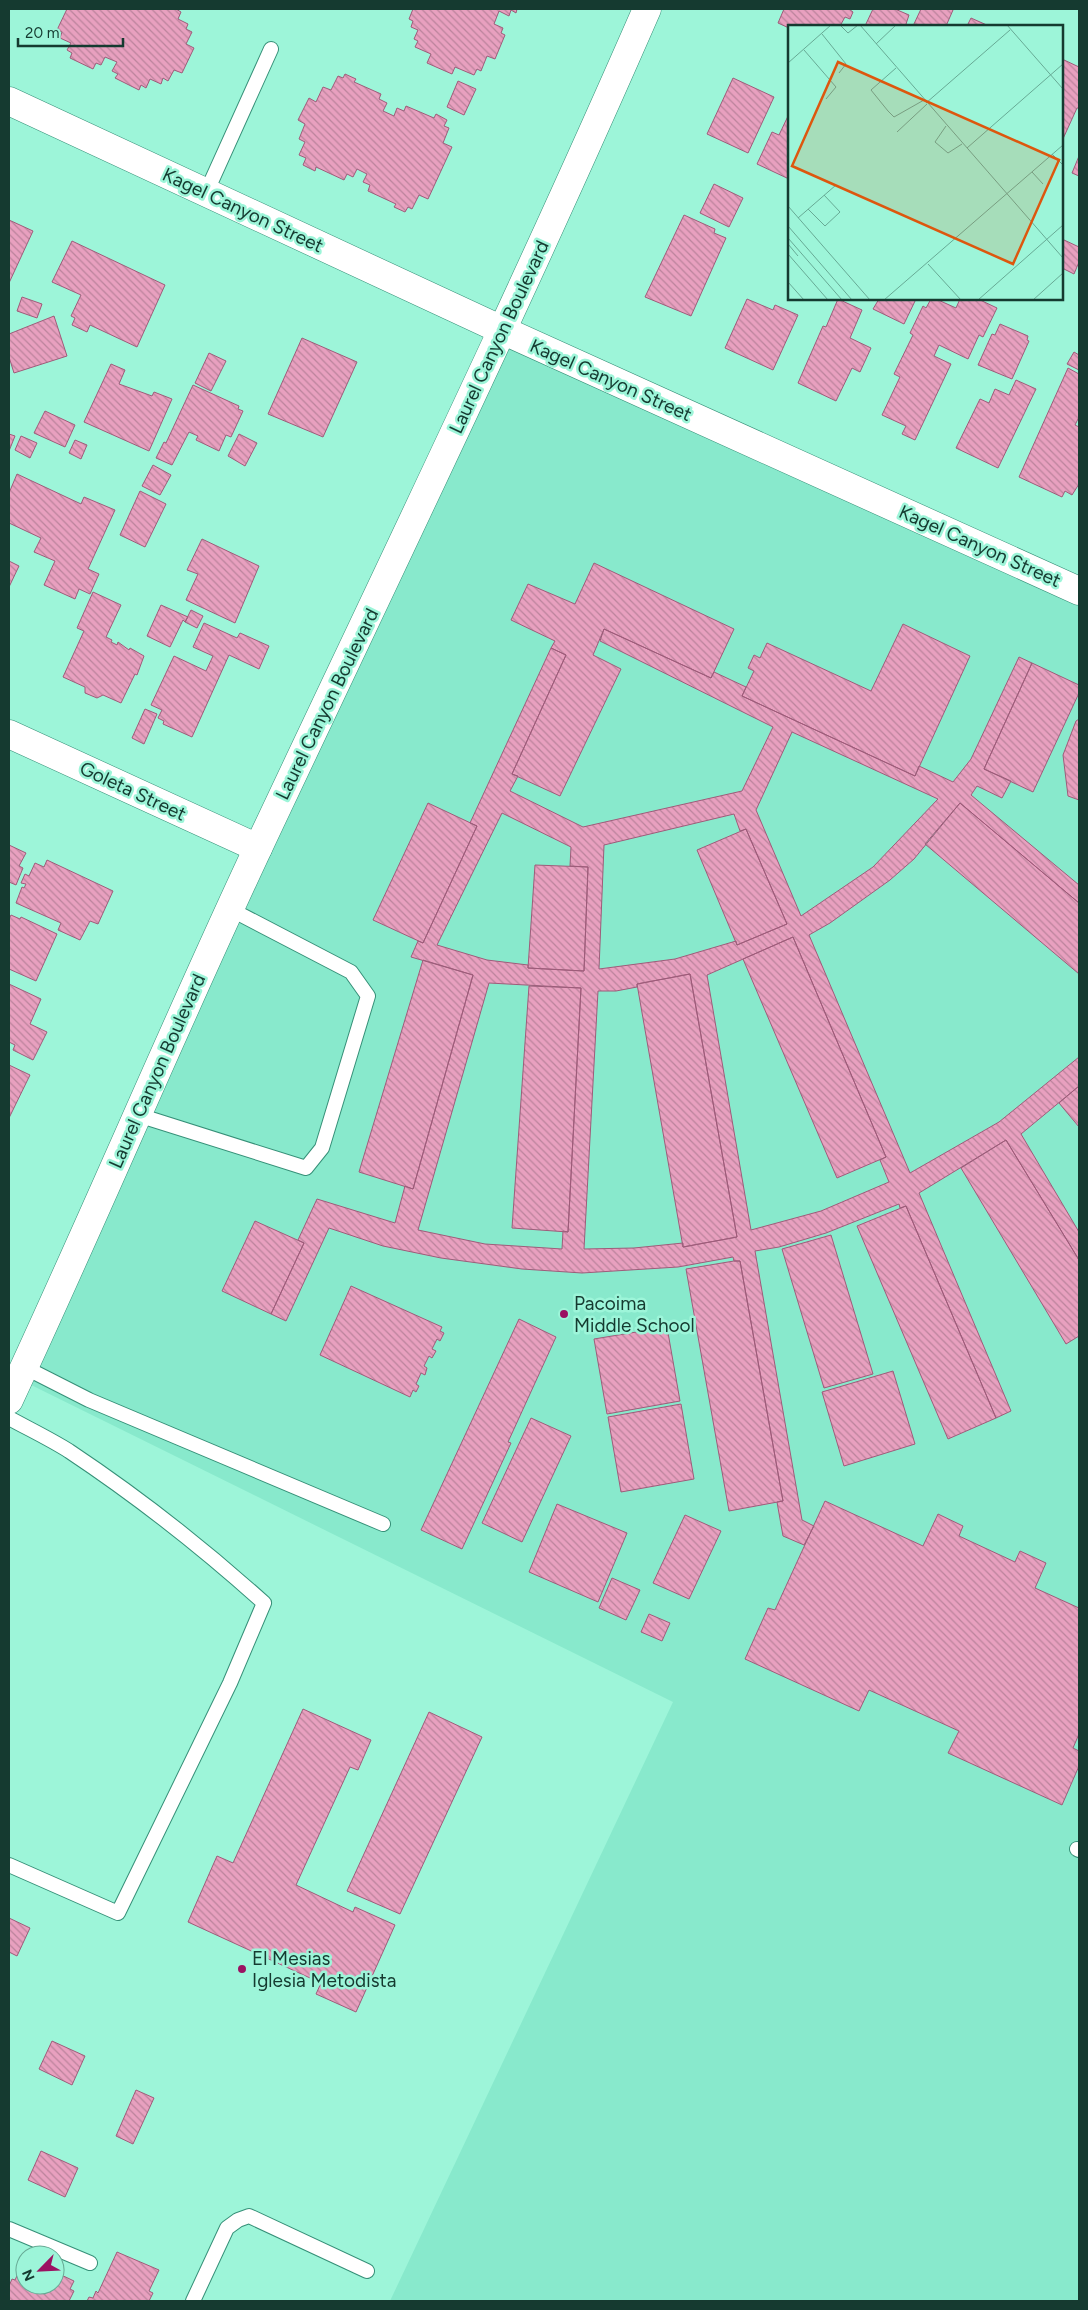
<svg xmlns="http://www.w3.org/2000/svg" width="1088" height="2310" viewBox="0 0 1088 2310" font-family="Figtree,sans-serif">
<style>
.built{fill:#88e9cc}
.building{fill:url(#building-back-hatch);stroke:#9e5c7a;fill-rule:evenodd}
.lines{fill:none;stroke-linecap:round;stroke-linejoin:round}
.lane-casing{stroke:#369078;stroke-width:16}
.street-casing{stroke:#369078;stroke-width:29}
.primary-casing{stroke:#369078;stroke-width:29}
.lane{stroke:#fff;stroke-width:14}
.street{stroke:#fff;stroke-width:28}
.primary{stroke:#fff;stroke-width:28}
.poi-dot{fill:#9b1262;stroke:#9df5d9;stroke-width:2}
.labels{text-anchor:middle;dominant-baseline:central;stroke-width:5;stroke-linejoin:round;paint-order:stroke}
.street-label{font-size:19px;fill:#153a30;stroke:#9df5d9}
.poi-label{font-size:19px;fill:#153a30;stroke:#9df5d9;text-anchor:start}
.inset-road{fill:none;stroke:#67aa95;stroke-width:1}
.view{fill:#dd570e;fill-opacity:0.15;stroke:#dd570e;stroke-width:2.5}
.inset-edge{fill:none;stroke:#153a30;stroke-width:2.5}
</style>
<defs>
<pattern id="building-back-hatch" width="6" height="6" patternUnits="userSpaceOnUse" patternTransform="scale(1.25)"><rect width="6" height="6" fill="#e8a0bf"/><path d="M-1 5l2 2M0 0l6 6M5-1l2 2" fill="none" stroke="#bb839c"/></pattern>
</defs>
<rect width="100%" height="100%" fill="#9df5d9"/>
<path class="built" d="M502,330L1079,591V2301H390L673,1702L19,1379Z"/>
<path class="building" d="M67,9H176L181,12L178,19L188,24L186,29L192,32L186,44L194,48L182,73L174,70L168,81L163,78L161,84L150,79L146,88L141,85L139,90L115,78L118,74L112,71L117,62L105,57L101,65L96,63L93,69L70,58L72,53L67,50L71,43L60,38L62,32L57,30Z
M413,9H517L516,13L511,10L509,16L499,11L494,24L503,28L501,33L505,35L495,59L487,56L481,71L477,69L474,75L455,67L452,74L427,63L431,54L415,47L418,41L414,39L418,30L411,27L413,21L409,19Z
M784,9H849L853,12L850,19L845,17L840,26L789,28L778,23Z
M873,9H895L909,15L906,24L912,26H863H865Z
M921,9H950L953,10L946,26H913Z
M971,18L989,26H967Z
M1062,59L1079,67V108H1077L1062,141Z
M345,74L356,79L354,82L381,94L379,99L387,103L383,111L394,116L397,108L404,111L406,106L434,118L436,114L447,120L444,126L449,128L443,143L452,147L428,199L419,195L412,209L408,207L405,212L394,207L396,204L368,191L370,185L363,182L367,174L357,169L353,177L347,174L344,180L316,167L315,171L303,165L306,158L299,155L305,142L299,139L305,124L298,120L309,98L316,102L323,87L331,90L338,76L343,78Z
M733,78L774,97L748,153L707,134Z
M458,81L476,89L464,115L447,107Z
M789,114V179L757,164L772,132L779,135Z
M1079,156V176L1072,173Z
M714,184L743,198L729,227L700,213Z
M684,215L715,229L714,233L726,238L691,316L645,297Z
M9,220L33,231L9,283Z
M1062,239L1079,247V262L1074,274L1062,268Z
M72,241L165,285L137,347L90,325L87,332L72,325L75,318L71,316L81,295L52,282Z
M22,297L42,304L37,318L17,311Z
M747,299L773,310L775,305L798,315L773,370L725,348Z
M838,299L862,310L850,338L871,348L860,372L852,368L836,401L798,383L823,326L826,327Z
M879,299H916L904,324L873,309Z
M931,299H936L956,308L960,299H978L997,308L983,337L979,335L968,359L939,345L934,356L951,364L915,440L902,434L906,426L882,415L900,377L894,374L913,335L910,333L923,306L926,308Z
M54,316L67,356L14,373L9,357V334Z
M1000,324L1028,336L1027,340L1029,341L1012,379L978,365L992,334L995,335Z
M302,338L357,362L323,437L268,414Z
M1074,352L1079,355V370L1067,364Z
M209,353L226,361L211,391L195,383Z
M111,364L125,370L119,384L152,396L154,392L172,399L149,451L84,422Z
M1068,368L1079,374V417L1075,425L1079,427V484L1072,495L1065,491L1062,497L1019,477Z
M1016,380L1036,389L998,468L956,448L980,399L989,403L995,389L1009,395Z
M193,385L239,406L238,409L243,411L231,437L226,435L219,451L196,440L198,436L189,432L172,465L156,458L164,442L166,443Z
M45,411L75,425L65,447L34,433Z
M9,434L15,436L9,451Z
M239,434L257,443L245,466L228,456Z
M21,436L37,443L30,458L15,450Z
M75,440L87,445L81,459L69,453Z
M153,465L171,475L160,495L142,486Z
M17,474L81,504L84,497L115,510L88,569L99,574L90,594L79,589L75,599L44,585L55,561L34,552L41,538L9,523V493Z
M140,491L166,504L145,547L120,535Z
M202,539L259,566L235,623L186,600L198,574L187,570Z
M9,561L19,566L9,587Z
M594,563L734,629L711,678L604,629L593,655L621,669L560,796L512,774L566,655L551,648L555,641L511,620L528,584L575,604Z
M93,592L121,605L106,637L112,640L111,642L117,645L118,642L129,650L130,648L144,656L137,675L135,674L121,703L103,695L97,698L85,693V687L63,677L84,631L77,628Z
M161,605L188,617L185,622L183,620L170,647L147,636Z
M191,610L203,616L197,628L185,622Z
M204,623L237,638L240,633L269,646L259,669L229,655L192,737L163,724L164,721L158,718L162,710L151,705L174,656L206,671L213,656L193,647Z
M903,624L970,656L915,776L742,696L754,671L748,668L754,655L760,658L767,643L871,691Z
M604,629L711,678L714,672L746,687L742,696L915,776L919,766L953,782L971,759L1019,657L1032,663L984,769L1011,781L1002,798L977,786L971,795L1079,885V903L960,803L914,859L890,880L830,923L809,935L910,1173L999,1122L1079,1057V1086L1021,1134L1079,1232V1260L1006,1140L919,1193L1011,1411L996,1418L906,1206L900,1208L899,1204L826,1233L779,1247L755,1251L802,1520L814,1526L804,1545L783,1536L777,1502L783,1501L740,1261H734L733,1257L678,1267L582,1273L522,1269L441,1258L383,1246L329,1228L286,1321L271,1314L304,1243L298,1240L317,1199L395,1223L405,1186L413,1189L473,975L411,957L418,941L423,943L477,826L470,823L551,648L566,655L512,774L518,776L510,791L583,827L742,791L773,727L600,641ZM792,732L938,799L873,867L801,916L756,810ZM502,813L571,847L570,866L588,867L584,971L528,968V965L487,960L437,945ZM734,814L740,831L746,829L787,924L737,945L736,941L675,959L599,969L604,845ZM793,937L886,1157L880,1160L889,1182L821,1211L751,1230L707,975ZM690,974L737,1237L683,1247V1243L634,1248L584,1249L598,991H616L637,987V984ZM489,983L581,988L568,1232L563,1231L562,1249L485,1244L418,1230Z
M1032,663L1079,685V693L1033,792L984,769Z
M145,709L157,714L144,744L132,738Z
M1079,719V800L1068,796L1063,755L1076,721Z
M428,803L477,826L423,943L373,920Z
M960,803L1079,903V974L925,844Z
M746,829L787,924L737,945L697,850Z
M9,845L26,853L19,866L23,868L16,885L9,882Z
M47,860L113,891L98,924L90,921L80,940L58,930L61,923L16,903L22,887L24,888L26,884L21,883L25,874L29,876L35,863L44,867Z
M535,865L588,867L584,971L528,968Z
M11,915L20,919L21,917L57,934L36,981L9,969V919Z
M793,937L886,1157L837,1178L743,959Z
M423,960L473,975L413,1189L359,1172Z
M690,974L737,1237L683,1247L637,984Z
M9,984L41,999L30,1024L47,1032L33,1060L13,1050L15,1045L9,1042Z
M529,986L581,988L568,1232L512,1228Z
M9,1065L30,1075L9,1118Z
M1079,1086V1127L1059,1103Z
M1006,1140L1079,1260V1336L1066,1344L961,1168Z
M906,1206L996,1418L948,1439L857,1226Z
M255,1221L304,1243L271,1314L222,1291Z
M831,1235L873,1374L824,1388L782,1249Z
M734,1261H740L783,1501L729,1511L686,1269Z
M351,1286L442,1327L440,1331L444,1333L440,1341L437,1339L432,1349L436,1351L432,1358L429,1356L424,1366L427,1368L425,1375L421,1373L416,1384L419,1386L416,1392L413,1390L410,1397L320,1355Z
M519,1319L556,1337L508,1442L511,1443L462,1549L421,1530Z
M667,1327L680,1401L607,1414L594,1339Z
M893,1371L915,1444L844,1466L822,1392Z
M681,1404L694,1479L621,1492L608,1417Z
M531,1418L571,1436L522,1542L482,1523Z
M825,1501L923,1546L938,1514L963,1526L959,1536L1015,1562L1020,1551L1046,1563L1035,1588L1079,1608V1734L1073,1748L1079,1751V1766L1062,1805L948,1753L959,1731L869,1690L859,1711L745,1659L768,1608L775,1610Z
M557,1504L627,1533L598,1602L529,1572Z
M685,1515L721,1531L689,1599L653,1583Z
M612,1578L640,1590L626,1620L599,1608Z
M649,1614L670,1623L662,1641L641,1632Z
M303,1709L371,1740L358,1770L350,1767L296,1885L353,1912L355,1907L395,1925L356,2012L316,1994L321,1983L188,1922L217,1856L233,1863Z
M429,1712L482,1737L400,1914L347,1891Z
M9,1918L30,1928L17,1956L9,1952Z
M52,2041L85,2056L72,2085L39,2069Z
M136,2090L154,2098L133,2144L116,2136Z
M41,2151L78,2168L65,2197L28,2180Z
M117,2252L159,2270L149,2291L153,2293L149,2301H87L89,2297L93,2298L96,2291L98,2293Z
M25,2259V2285H55V2272L74,2281L70,2289L74,2291L69,2301H9V2286L12,2279L15,2280Z"/>
<g class="lines">
<defs>
<path id="lane" d="M206,193L271,49
M138,1115L306,1168L322,1148L368,996L351,972L230,909
M24,1367L89,1400L383,1524
M9,1418C29,1429 50,1439 69,1451C138,1497 203,1548 264,1603L230,1683L118,1913L9,1865
M1077,1849L1079,1850
M9,2229L90,2263
M193,2301L227,2228L238,2220L249,2216L367,2271"/>
<path id="street" d="M9,101L502,330L1079,591
M9,734L258,848"/>
<path id="primary" d="M9,1400C95,1216 173,1029 259,846C390,568 524,291 647,9"/>
</defs>
<use href="#lane" class="lane-casing"/>
<use href="#street" class="street-casing"/>
<use href="#primary" class="primary-casing"/>
<use href="#lane" class="lane"/>
<use href="#street" class="street"/>
<use href="#primary" class="primary"/>
</g>
<g class="poi-dot">
<circle cx="564" cy="1314" r="5"/>
<circle cx="242" cy="1969" r="5"/>
</g>
<g class="labels">
<g class="street-label">
<text transform="translate(243 210) rotate(25)">Kagel Canyon Street</text>
<text transform="translate(499 337) rotate(-65)">Laurel Canyon Boulevard</text>
<text transform="translate(611 380) rotate(24)">Kagel Canyon Street</text>
<text transform="translate(980 546) rotate(24)">Kagel Canyon Street</text>
<text transform="translate(327 704) rotate(-64)">Laurel Canyon Boulevard</text>
<text transform="translate(133 791) rotate(25)">Goleta Street</text>
<text transform="translate(157 1071) rotate(-66)">Laurel Canyon Boulevard</text>
</g>
<g class="poi-label">
<text x="574" y="1303">Pacoima<tspan x="574" dy="22">Middle School</tspan></text>
<text x="252" y="1958">El Mesias<tspan x="252" dy="22">Iglesia Metodista</tspan></text>
</g>
</g>
<g transform="translate(788 25)">
<rect width="275" height="275" fill="#9df5d9"/>
<path class="inset-road" d="M52,0L60,8L70,0M72,0L275,233M219,0L275,64M34,9L58,39L51,48M88,19L108,0M16,25L48,62L38,74M0,38L43,0M108,43L83,65L100,86L106,92L136,75M138,78L222,5M158,101L147,117L160,128L174,119M109,107L139,79M179,123L275,39M264,129L275,140M244,147L255,159M0,181L82,275M20,184L37,201L52,187L36,170M10,193L48,160M0,201L64,275M0,213L54,275M0,219L10,231M0,229L40,275M140,239L173,275M0,257L16,275M96,275L275,120M190,275L275,200M245,275L275,248"/>
<path class="view" d="M50,37L271,135L225,239L4,141Z"/>
<rect width="275" height="275" class="inset-edge"/>
</g>
<rect width="1088" height="2310" fill="none" stroke="#153a30" stroke-width="20"/>
<g transform="translate(40 2270) rotate(246)"><circle r="24" fill="#9df5d9" stroke="#67aa95"/>
<path d="M0-4L9 19L0 12L-9 19Z" fill="#9b1262"/>
<text y="-8" font-size="14" font-weight="bold" text-anchor="middle" fill="#153a30">N</text>
</g>
<path d="M18 38v8h105v-8" fill="none" stroke="#153a30" stroke-width="2.5"/>
<text x="25" y="38" font-size="15" fill="#153a30" stroke="#9df5d9" stroke-width="4" paint-order="stroke">20 m</text>
</svg>
